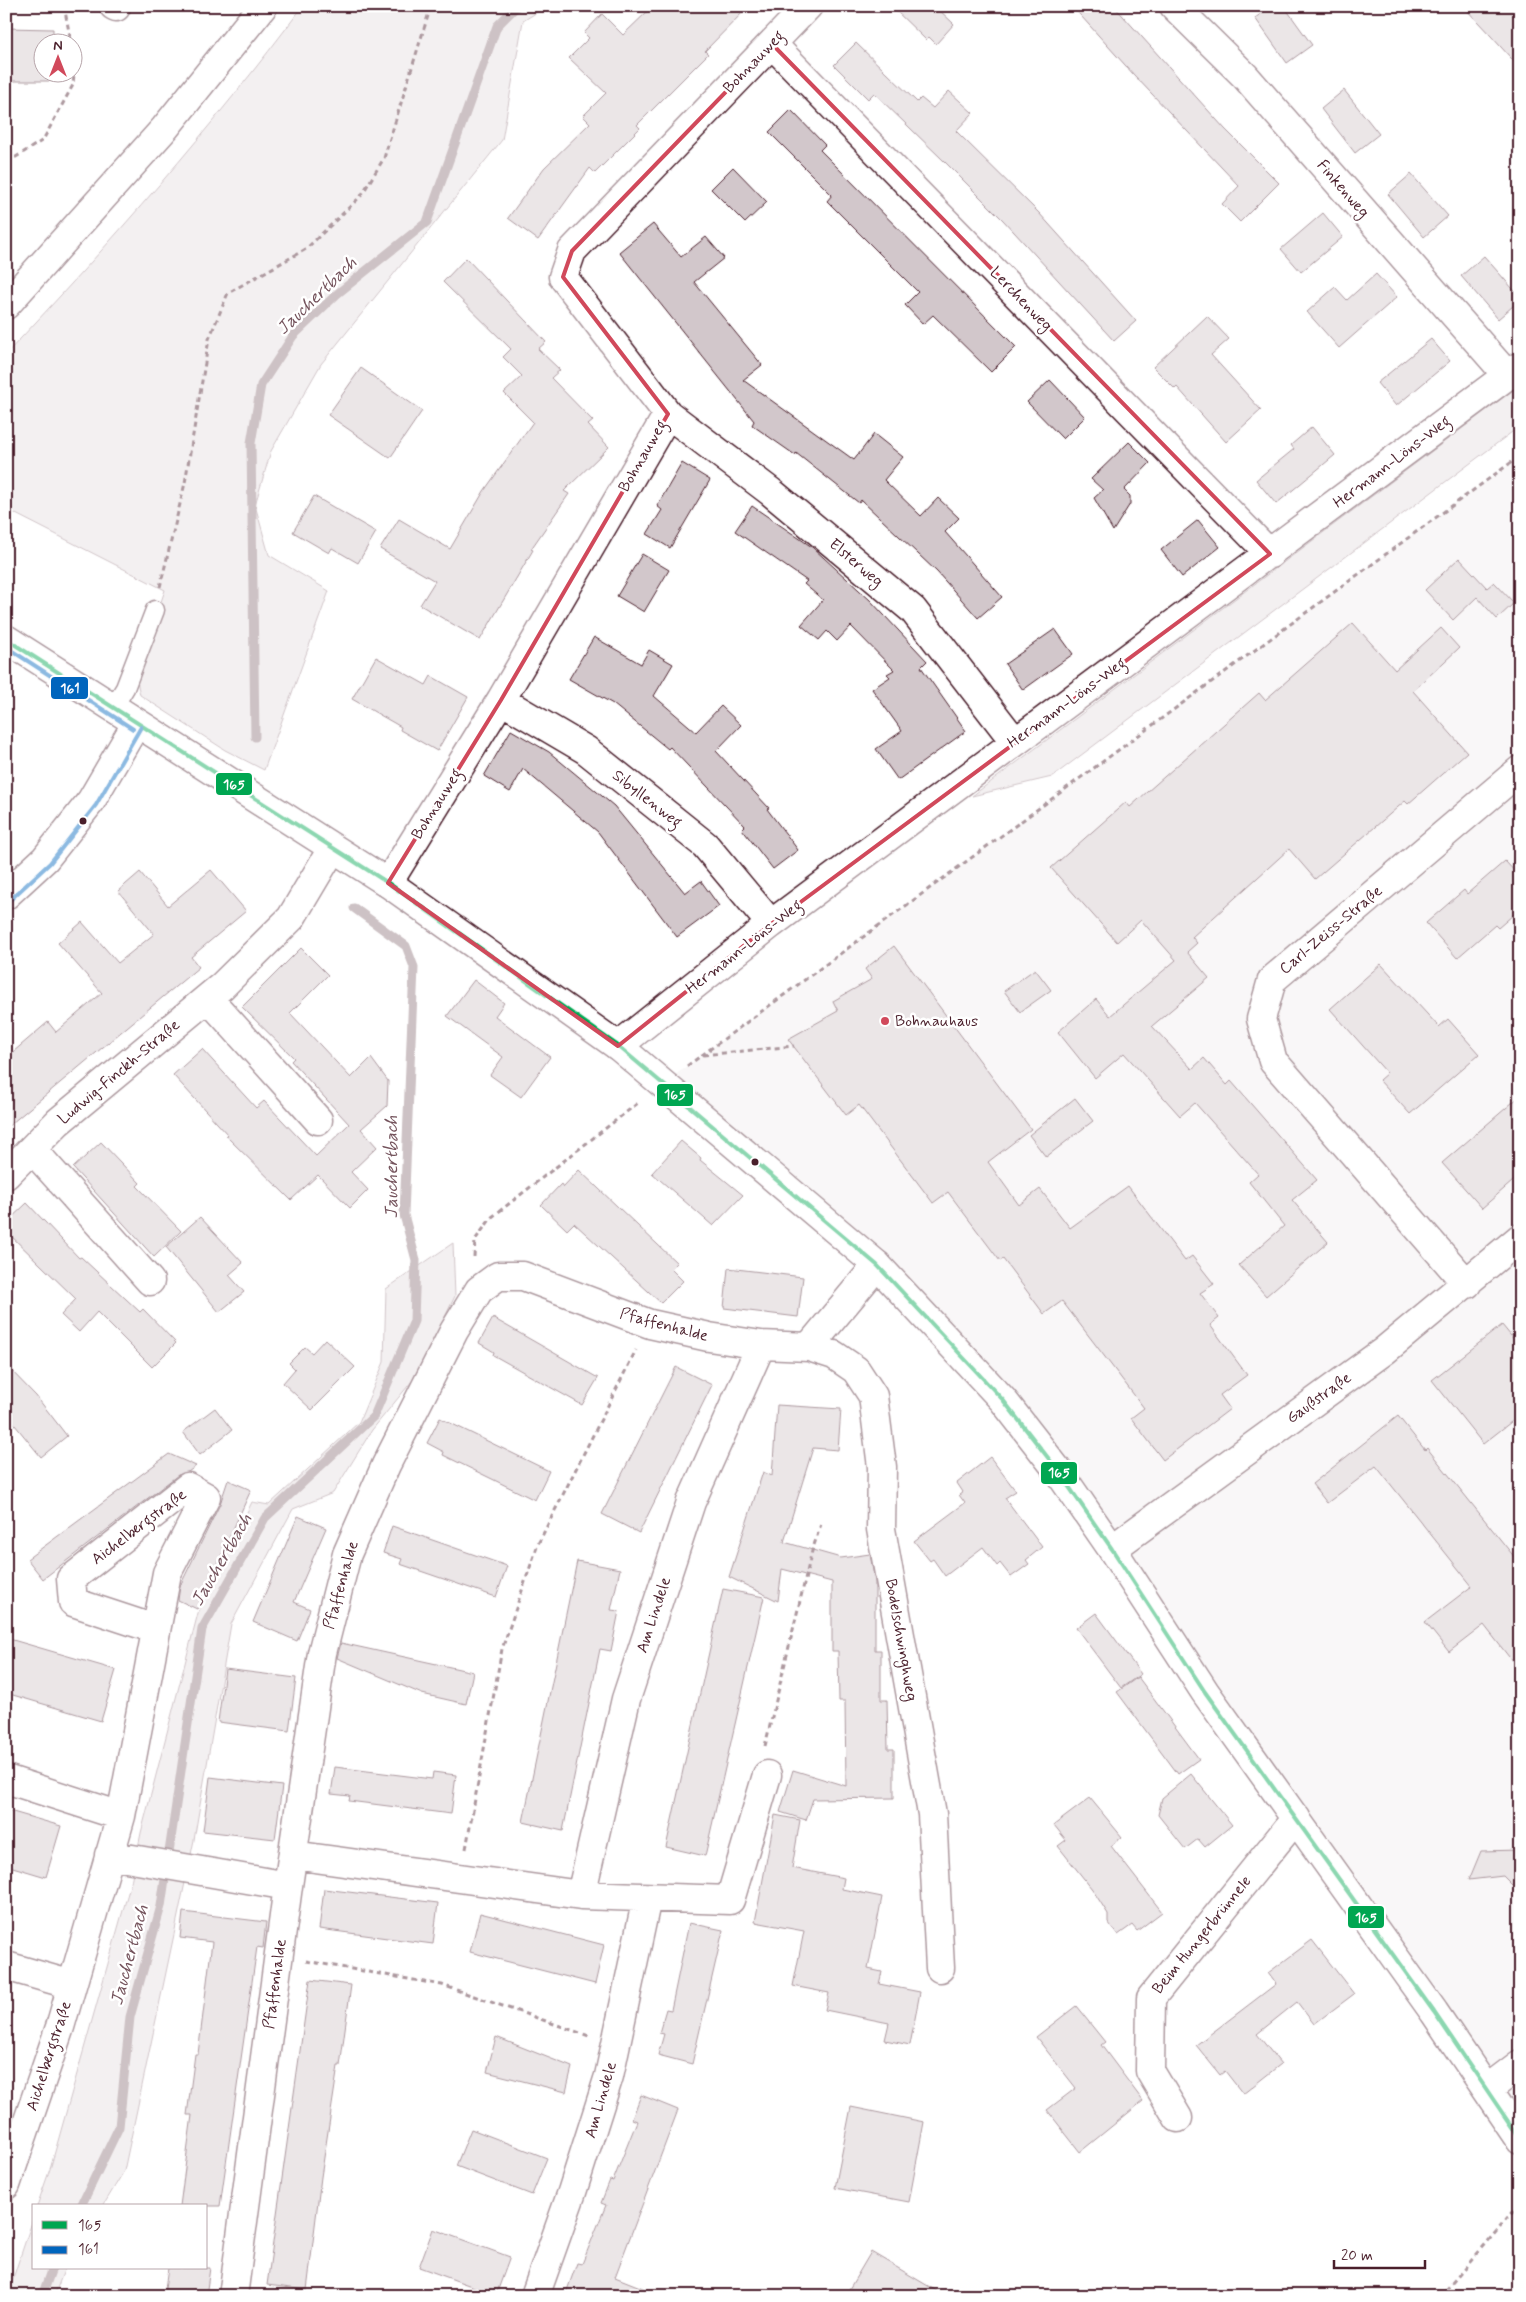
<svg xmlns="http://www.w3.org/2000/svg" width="1526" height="2302" viewBox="0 0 1526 2302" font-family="Mynerve,sans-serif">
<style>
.built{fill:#f2eeef}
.green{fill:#e5dee0;stroke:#987e86}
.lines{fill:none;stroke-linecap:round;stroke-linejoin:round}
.stream{stroke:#91787e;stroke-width:9}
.building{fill:#d2c7cb;stroke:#4a1f2b}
.service-casing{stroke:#4a1f2b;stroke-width:21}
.minor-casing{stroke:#4a1f2b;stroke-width:31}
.tertiary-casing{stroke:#4a1f2b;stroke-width:31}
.primary-casing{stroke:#4a1f2b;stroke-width:31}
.path{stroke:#4a1f2b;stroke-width:3;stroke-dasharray:5 4;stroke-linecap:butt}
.service{stroke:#fff;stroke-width:18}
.minor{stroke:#fff;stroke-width:28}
.tertiary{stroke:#fff;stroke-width:28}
.primary{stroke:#fff;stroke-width:28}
.bus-1-casing{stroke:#fff;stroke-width:8}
.bus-2-casing{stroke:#fff;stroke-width:8}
.bus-1{stroke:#00a651;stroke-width:4}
.bus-2{stroke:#0065bd;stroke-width:4}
.marked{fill:none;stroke:#d1495b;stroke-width:4;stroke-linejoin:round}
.bus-dot{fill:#4a1f2b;stroke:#fff;stroke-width:2}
.poi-dot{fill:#d1495b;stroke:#fff;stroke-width:2}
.labels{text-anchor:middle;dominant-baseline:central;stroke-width:5;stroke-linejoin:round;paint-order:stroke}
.street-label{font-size:16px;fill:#4a1f2b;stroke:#fff}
.poi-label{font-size:16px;fill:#4a1f2b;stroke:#fff;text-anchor:start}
.water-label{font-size:18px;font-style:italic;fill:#74535c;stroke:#fff}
.line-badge{stroke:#fff;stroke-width:2}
.badge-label{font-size:14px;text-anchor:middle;font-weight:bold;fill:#fff}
</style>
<rect width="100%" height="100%" fill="#fff"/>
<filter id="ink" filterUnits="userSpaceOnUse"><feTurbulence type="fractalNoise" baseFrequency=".02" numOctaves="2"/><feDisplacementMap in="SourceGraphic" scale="10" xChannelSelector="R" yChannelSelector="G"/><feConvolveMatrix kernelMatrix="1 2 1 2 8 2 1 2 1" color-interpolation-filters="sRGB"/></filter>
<g filter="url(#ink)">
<path class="built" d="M1520,456V2139L1003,1400L664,1083Z"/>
<path class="green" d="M303,6H547L523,21L502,140L321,364L271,451L255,505L269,555L329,591L264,770L225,750L140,695L136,676L165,590L6,509V354C111,243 212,128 303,6Z
M1520,385V426L1052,777L972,796Z
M453,1243L455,1296L417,1375L372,1430L333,1493L293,1509L231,1624L194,1840L124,2171L103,2206H37L51,2166L131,1882L141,1833L198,1613L252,1502L269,1505L359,1422L384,1362L386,1289Z
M34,2216V2268H65L54,2296H7Z"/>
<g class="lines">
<path class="stream" d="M255,737L251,443L261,385L293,336L337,294L427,222L497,26L517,6
M81,2206L119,2127L130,2017L161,1906L202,1629L265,1518L374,1416L414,1321L416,1260L404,1215L414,967L406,946L354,908
M42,2296L52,2268"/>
</g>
<path class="building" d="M653,6H749L705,51L708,54L637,125L640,128L595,173L590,168L538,240L508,218L544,168L590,123L583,116L606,93L569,58L589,38L584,33L602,14L623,35Z
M891,6H935L954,24L936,44L929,37L926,40Z
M1072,6H1114L1225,129L1279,183L1240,222L1222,204L1239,186L1134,75Z
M1272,6H1284L1312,45L1287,63L1255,18Z
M1463,6H1520V68L1491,36Z
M6,28L53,29V42H42V72H53V81H6Z
M856,43L917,102L921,98L933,108L949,91L973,113L956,131L1039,213L1136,321L1114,341L1003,220L944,161L874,93L868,99L834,65Z
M1344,90L1379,134L1355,153L1321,109Z
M791,110L825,145L820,150L1016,347L991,372L933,315L923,324L905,305L918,292L827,201L832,195L769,132Z
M733,167L767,202L745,223L711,189Z
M1411,174L1448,216L1424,237L1388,194Z
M1323,213L1343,237L1301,272L1281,249Z
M653,224L681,257L706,237L724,258L694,282L762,365L743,380L854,460L874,434L903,457L884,480L921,516L938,498L959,518L945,532L1002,597L978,618L937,572L861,500L859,503L796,453L795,455L752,425L754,421L619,252Z
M1484,256L1520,297V300L1498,319L1461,276Z
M466,258L546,342L538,349L560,370L551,378L593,421L588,425L609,447L564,491L569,494L531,549L533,550L480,640L420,605L435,581L380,549L399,519L450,549L484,491L533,422L504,393L522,376L503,357L511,349L443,282Z
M1376,274L1397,297L1339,348L1307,312L1335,287L1347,300Z
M1207,316L1229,339L1211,355L1261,410L1226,442L1177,387L1175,389L1153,367Z
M1431,339L1450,361L1396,406L1377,383Z
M361,368L422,411L390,458L328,415Z
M1050,380L1085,417L1063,439L1027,402Z
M1312,427L1335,455L1276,504L1256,480L1294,449L1291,445Z
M1129,442L1150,463L1124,490L1130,496V504L1113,531L1094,498L1103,490L1091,479Z
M682,463L710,480L670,548L647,534L662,510L657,506Z
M314,496L376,532L358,563L332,548L329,553L293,532Z
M752,506L812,547L870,600L927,661L921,667L966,731L898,780L876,749L902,731L872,689L890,677L887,674L894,670L851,626L837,641L827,631L819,640L801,625L823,600L804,584L807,581L735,531Z
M1198,520L1220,547L1182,577L1161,550Z
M642,554L669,570L644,612L617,596Z
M1459,558L1487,588L1494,582L1514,603L1497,619L1477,597L1453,620L1425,590Z
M1353,623L1395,670L1441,628L1459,648L1413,691L1467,752L1408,804L1405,801L1315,879L1289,849L1192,937L1197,943L1187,952L1209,978L1152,1026L1192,1069L1204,1058L1227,1085L1231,1081L1317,1180L1292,1200L1328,1242L1266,1296L1239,1265L1284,1226L1249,1182L1258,1174L1195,1103L1180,1116L1124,1053L1095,1078L1058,1032L1096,999L1110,1016L1176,960L1141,920L1117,942L1051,868L1126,802L1130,807L1259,693L1265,700Z
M1055,629L1073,654L1023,690L1005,664Z
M594,637L641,664L649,650L673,664L654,696L696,732L721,706L741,725L716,751L769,808L767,809L798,850L773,869L742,829L745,826L670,747L668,749L613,704L569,679Z
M376,657L426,685L431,676L468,697L437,751L400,730L401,727L352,699Z
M511,730L549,752L614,806L685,893L701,881L719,906L677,937L598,832L523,769L510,792L484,776Z
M1505,861L1520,877V909L1498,928L1495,925L1457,958L1426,923L1464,890L1467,894Z
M211,870L246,911L191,957L199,967L6,1128V1058L48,1022L56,1032L102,993L58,943L82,922L118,963L154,934L118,891L140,872L168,906Z
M894,946L1031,1129L988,1162L1019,1205L1040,1189L1070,1228L1128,1186L1185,1261L1192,1256L1214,1284L1200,1293L1219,1318L1210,1325L1247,1375L1220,1395L1230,1409L1163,1460L1131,1418L1144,1408L1062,1301L1044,1314L1003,1259L1000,1261L948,1192L933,1203L859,1105L846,1115L788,1039L838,1011L833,1001L872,979L865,969Z
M301,948L328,975L290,1013L351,1078L371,1058L388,1081L387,1106L361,1129L377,1147L351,1172L368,1190L350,1208L318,1175L291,1200L226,1136L228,1135L173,1075L202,1049L256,1108L264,1101L316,1156L349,1124L291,1061L294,1058L242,1007Z
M1381,964L1439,1027L1448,1019L1479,1054L1410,1114L1379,1080L1387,1073L1330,1009Z
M1035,969L1051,990L1020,1012L1004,991Z
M474,980L504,1003L495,1016L550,1057L521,1097L490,1075L503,1057L447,1016Z
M1520,1096V1175L1482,1208L1442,1163Z
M1075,1098L1093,1121L1046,1157L1029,1135Z
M681,1141L701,1158L700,1160L743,1195L713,1226L652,1173Z
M101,1142L140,1183L137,1186L181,1231L154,1257L73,1168Z
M579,1170L677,1263L671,1269L683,1281L661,1303L574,1223L567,1230L541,1205L561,1184L563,1187Z
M27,1203L79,1258L81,1257L140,1312L143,1309L176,1343L152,1367L97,1312L79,1332L61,1315L76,1299L6,1231V1223Z
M200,1217L243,1263L229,1275L244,1292L219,1312L166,1247Z
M728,1268L803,1277L798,1317L724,1308Z
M493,1318L598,1378L582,1405L493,1355L494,1352L479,1343Z
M1502,1325L1520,1347V1415L1483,1444L1432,1380Z
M325,1339L355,1367L312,1410L283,1383L295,1369L289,1363L305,1347L312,1353Z
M6,1365L36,1396L67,1436L41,1457L6,1414Z
M676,1367L712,1385L639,1533L602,1514Z
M777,1405L841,1409L838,1450L813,1448L784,1542L841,1558L870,1554L875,1582V1650H881V1700H887L888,1749H894V1798L813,1799L806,1820L780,1812L793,1770L846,1786L845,1701H839L838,1651H832V1582L782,1569L778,1601L729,1577L763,1472L772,1476Z
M215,1408L232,1430L200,1455L183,1432Z
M1398,1416L1425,1450L1427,1448L1520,1564V1671L1484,1625L1449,1652L1425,1622L1472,1586L1376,1466L1327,1503L1312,1484Z
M440,1418L549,1471L535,1500L443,1455L444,1452L427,1443Z
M169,1454L196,1466L188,1472L178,1475L43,1579L27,1559Z
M990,1457L1016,1491L1005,1498L1042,1547L1026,1560L1029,1564L1011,1577L1000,1563L997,1566L983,1547L945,1576L933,1559L930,1561L914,1541L965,1503L959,1495L963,1492L957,1483Z
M228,1480L251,1490L197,1609L178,1600L180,1586L220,1504Z
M298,1516L326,1528L294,1602L310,1609L297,1641L253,1622Z
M392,1526L507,1566L496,1597L400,1564L402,1559L383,1553Z
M577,1561L620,1569L611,1610L619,1611L611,1651L600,1649L563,1831L523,1822Z
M723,1589L764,1597L705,1856L666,1847Z
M1096,1613L1141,1674L1121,1688L1076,1628Z
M6,1638L116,1670L101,1721L6,1693Z
M341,1643L473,1672L466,1704L422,1694L337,1658Z
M225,1669L296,1678L289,1731L218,1722Z
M1138,1677L1199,1759L1178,1774L1117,1692Z
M335,1767L432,1779L433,1772L456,1775L451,1814L349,1801L350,1796L331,1794Z
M1191,1774L1232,1825L1205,1847L1198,1839L1185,1849L1158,1815L1162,1798Z
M210,1777L282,1786L275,1839L203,1831Z
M1090,1798L1122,1837L1111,1846L1162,1912L1137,1931L1132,1925L1118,1935L1108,1922V1914L1092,1889L1058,1846L1066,1840L1054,1825Z
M6,1810L61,1826L46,1877L6,1865Z
M775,1815L800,1820L792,1868L844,1878L842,1889L882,1897L868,1969L882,1972L879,1984L920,1992L910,2045L885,2040L889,2023L825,2010L829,1993L793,1986L804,1931L755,1922Z
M1520,1850V1893L1503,1876L1469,1880L1481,1851Z
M324,1889L438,1903L433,1944L319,1929Z
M183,1912L266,1922L263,1948L257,1947L220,2206H180L192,2115H187L195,2054H198L212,1942L180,1938Z
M480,1913L604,1945L595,1984L470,1952Z
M689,1923L723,1930L692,2064L658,2055L664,2034L659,2033L666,2009L671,2010Z
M1312,1940L1354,1994L1314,2024L1297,2002L1257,2034L1281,2064L1243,2094L1225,2071L1220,2075L1196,2045L1276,1984L1268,1973Z
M310,1980L351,1985L340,2066H338L321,2177L307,2290L267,2285Z
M1076,2006L1105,2042L1101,2045L1143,2101L1080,2152L1047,2110L1076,2088L1036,2037Z
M496,2037L572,2067L566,2092L487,2072Z
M641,2095L678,2110L615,2277L658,2294V2296H565L577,2263L582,2264L606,2205L601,2203L610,2180L613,2181L637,2121L632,2119Z
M851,2107L924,2122L909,2202L835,2188Z
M471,2129L547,2158L532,2195L456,2166Z
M433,2229L510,2257L496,2295L419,2267Z
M871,2252L945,2296H845Z
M168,2268H210L206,2296H164Z"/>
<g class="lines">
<defs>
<path id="service" d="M112,709L125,688L155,610"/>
<path id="minor" d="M114,6L116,7
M1174,6L1245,76L1508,376
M772,44L1270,554
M668,414L771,492L913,610L1015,742
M501,700L586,750L705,845L771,924
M388,883L501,700L668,414L563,277L572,251L808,6
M6,895L45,859L91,801L136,724
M208,998L318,1120
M618,1046L771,924L1520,366
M32,1149L150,1281
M6,1175L58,1122L222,986L291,918L332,849
M1467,1284L1273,1061L1261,1019L1272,980L1520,770
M809,1347L877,1265
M1112,1549L1384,1351L1520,1238
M6,1779L121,1816
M109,1855L288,1886
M293,1855L581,1895L730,1900L767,1775
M581,1895L626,1699L691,1502L761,1345
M6,1966L72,1985
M1487,2089L1520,2064
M1178,2118L1150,2071L1151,1998L1296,1818
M6,2185L60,2027L121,1816L167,1573L206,1497L188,1487L71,1579L73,1602L155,1629
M233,2296L288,1886L322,1653L347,1554L386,1465L454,1331L479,1290L498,1276H523L650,1324L709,1337L761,1345L809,1347L834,1355L856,1370L873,1396L882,1467L881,1529L932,1814L940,1968
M535,2296L572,2192L609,2076L647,1898"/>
<path id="tertiary" d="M6,639L388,883L618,1046L877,1265L1003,1400L1056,1468L1112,1549L1205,1692L1434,2012L1520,2139"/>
<path id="primary" d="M6,305L165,128L263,6"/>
</defs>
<use href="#service" class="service-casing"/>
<use href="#minor" class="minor-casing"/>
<use href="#tertiary" class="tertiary-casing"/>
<use href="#primary" class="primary-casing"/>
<path class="path" d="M64,6L71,42
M6,157H16L43,140L73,85L75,62L72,49
M160,587L185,483L209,339L228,293L306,249L361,196L384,158L431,6
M703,1055L794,1046
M687,1066L1520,456
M474,1257L475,1240L492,1217L638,1103
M765,1746L812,1551L821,1524
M466,1849L502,1649L538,1544L636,1350
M306,1961L442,1985L589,2036
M1441,2296L1520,2204"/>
<use href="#service" class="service"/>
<use href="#minor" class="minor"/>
<use href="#tertiary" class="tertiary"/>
<use href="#primary" class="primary"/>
<defs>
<path id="bus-1" d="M6,639L388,883L618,1046L877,1265L1003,1400L1056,1468L1112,1549L1205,1692L1434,2012L1520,2139"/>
<path id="bus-2" d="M6,647L133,729
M10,900L50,863L96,805L141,727"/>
</defs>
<use href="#bus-1" class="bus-1-casing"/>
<use href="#bus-2" class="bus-2-casing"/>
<use href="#bus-1" class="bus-1"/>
<use href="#bus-2" class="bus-2"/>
</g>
</g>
<path d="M0 0H1526V2302H0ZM772,44L1270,554L771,924L618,1046L388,883L501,700L668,414L563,277L572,251Z" fill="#fff" fill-opacity=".55" fill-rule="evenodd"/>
<path class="marked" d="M772,44L1270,554L771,924L618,1046L388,883L501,700L668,414L563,277L572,251Z"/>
<g class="bus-dot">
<circle cx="83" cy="821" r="4.5"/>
<circle cx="755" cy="1162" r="4.5"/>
</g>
<circle class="poi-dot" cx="885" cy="1021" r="5"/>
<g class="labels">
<g class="street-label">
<text transform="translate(754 62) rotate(-46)">Bohnauweg</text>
<text transform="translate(1343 189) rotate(49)">Finkenweg</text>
<text transform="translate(1021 299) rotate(46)">Lerchenweg</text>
<text transform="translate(643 456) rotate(-60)">Bohnauweg</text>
<text transform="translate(1392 462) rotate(-37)">Hermann-Löns-Weg</text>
<text transform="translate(856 563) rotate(40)">Elsterweg</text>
<text transform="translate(1067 703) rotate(-36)">Hermann-Löns-Weg</text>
<text transform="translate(647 799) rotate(38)">Sibyllenweg</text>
<text transform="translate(437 804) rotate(-58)">Bohnauweg</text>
<text transform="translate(1331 930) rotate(-40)">Carl-Zeiss-Straße</text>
<text transform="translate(744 947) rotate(-38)">Hermann-Löns-Weg</text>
<text transform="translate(119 1072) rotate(-40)">Ludwig-Finckh-Straße</text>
<text transform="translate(664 1325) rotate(15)">Pfaffenhalde</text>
<text transform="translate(1319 1398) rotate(-36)">Gaußstraße</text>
<text transform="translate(139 1527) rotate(-37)">Aichelbergstraße</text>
<text transform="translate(341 1585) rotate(-74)">Pfaffenhalde</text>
<text transform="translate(654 1615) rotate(-72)">Am Lindele</text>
<text transform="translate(901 1640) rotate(80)">Bodelschwinghweg</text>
<text transform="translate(1202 1935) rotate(-51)">Beim Hungerbrünnele</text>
<text transform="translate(275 1984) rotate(-82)">Pfaffenhalde</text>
<text transform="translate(49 2056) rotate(-72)">Aichelbergstraße</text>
<text transform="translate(601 2100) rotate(-74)">Am Lindele</text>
</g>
<g class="poi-label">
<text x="895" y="1021">Bohnauhaus</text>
</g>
<g class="water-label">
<text transform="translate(317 296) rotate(-44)">Jauchertbach</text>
<text transform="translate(392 1167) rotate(-90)">Jauchertbach</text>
<text transform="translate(222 1560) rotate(-60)">Jauchertbach</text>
<text transform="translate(130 1955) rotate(-75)">Jauchertbach</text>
</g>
</g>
<g class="line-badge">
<rect x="50" y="676" width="39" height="24" rx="5" fill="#0065bd"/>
<rect x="215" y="772" width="38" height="24" rx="5" fill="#00a651"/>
<rect x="656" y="1083" width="38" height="24" rx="5" fill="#00a651"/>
<rect x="1040" y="1461" width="38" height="24" rx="5" fill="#00a651"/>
<rect x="1347" y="1905" width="38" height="24" rx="5" fill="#00a651"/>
</g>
<g class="badge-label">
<text x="70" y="693">161</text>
<text x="234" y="789">165</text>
<text x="675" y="1099">165</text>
<text x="1059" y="1477">165</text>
<text x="1366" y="1922">165</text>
</g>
<rect width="1526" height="2302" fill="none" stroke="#fff" stroke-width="25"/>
<rect x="12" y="12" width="1501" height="2277" fill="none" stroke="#4a1f2b" stroke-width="2" filter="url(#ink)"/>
<rect x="32" y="2204" width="175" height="65" fill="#ffffff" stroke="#b7a5aa"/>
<rect x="42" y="2221" width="25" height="8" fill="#00a651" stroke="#b7a5aa"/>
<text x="78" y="2230" font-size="15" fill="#4a1f2b">165</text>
<rect x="42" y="2246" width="25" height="8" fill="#0065bd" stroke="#b7a5aa"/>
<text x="78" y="2254" font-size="15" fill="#4a1f2b">161</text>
<g transform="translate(58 58)"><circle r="24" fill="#ffffff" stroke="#b7a5aa"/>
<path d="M0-4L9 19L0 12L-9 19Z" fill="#d1495b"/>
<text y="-8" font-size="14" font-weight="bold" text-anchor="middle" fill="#4a1f2b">N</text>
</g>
<path d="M1334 2260v8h91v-8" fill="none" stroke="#4a1f2b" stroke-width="2.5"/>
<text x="1341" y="2260" font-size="15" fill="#4a1f2b" stroke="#ffffff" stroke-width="4" paint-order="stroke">20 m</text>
</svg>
